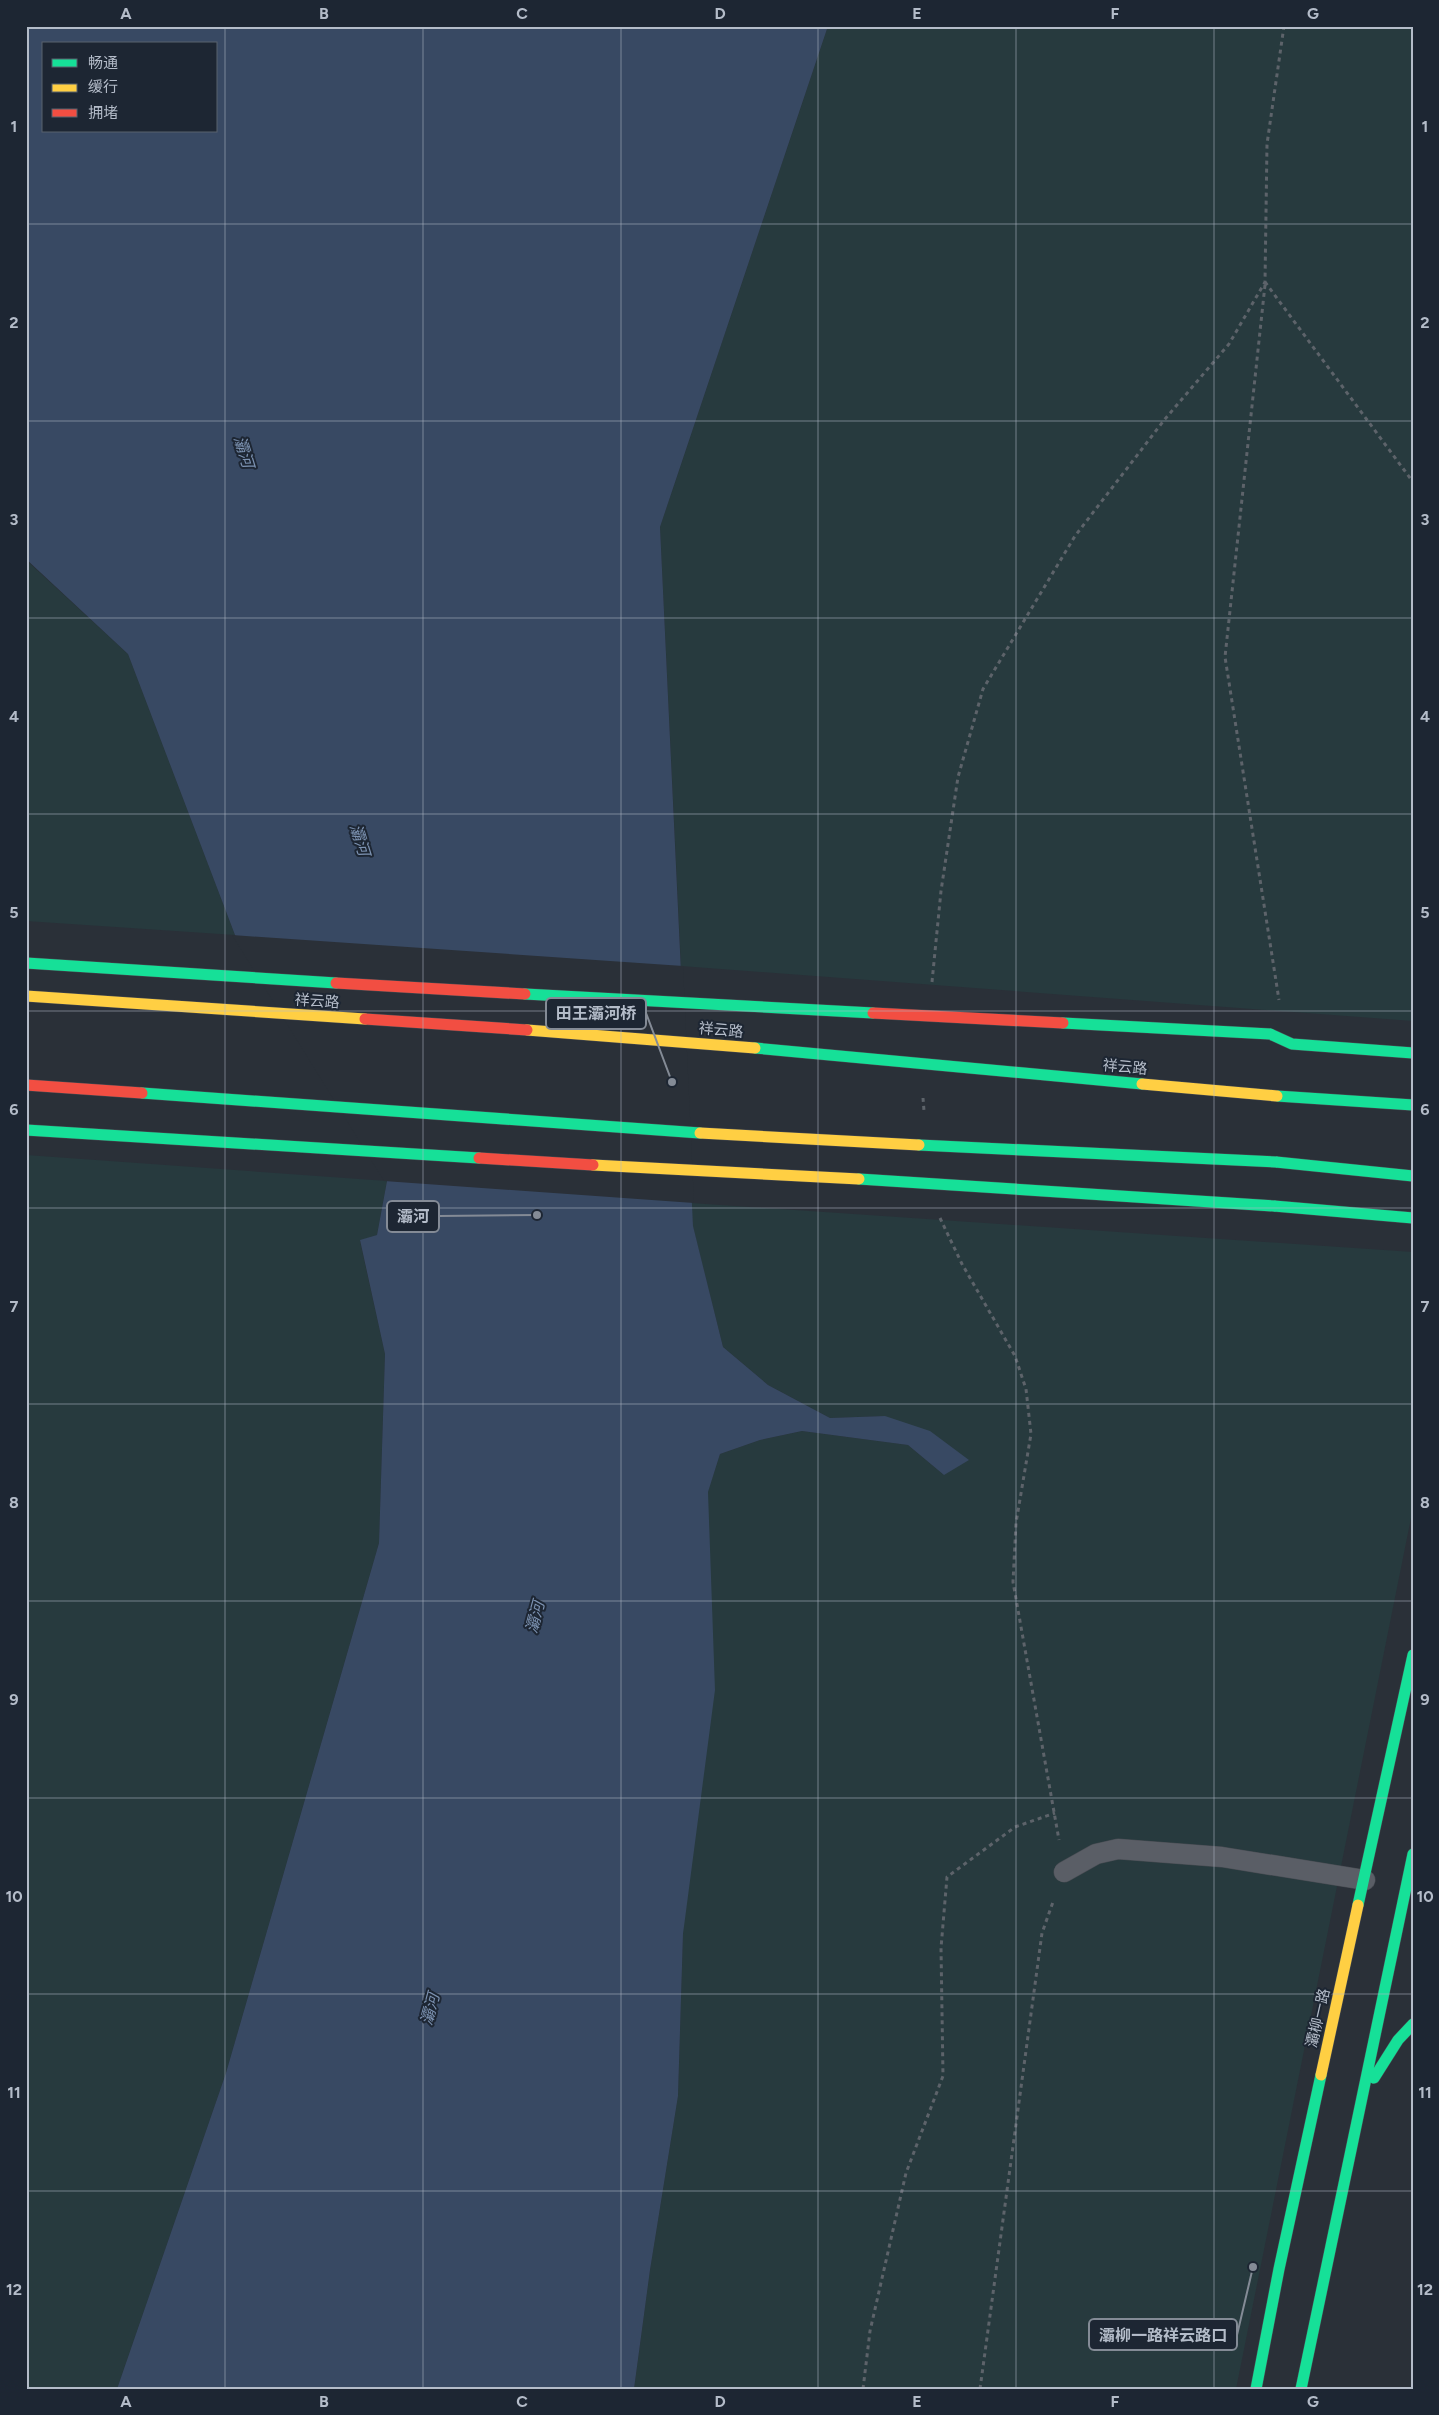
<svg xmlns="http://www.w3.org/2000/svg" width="1439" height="2415" viewBox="0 0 1439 2415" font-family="Figtree,'Noto Sans SC',sans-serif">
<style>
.green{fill:#273a3e}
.water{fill:#384963;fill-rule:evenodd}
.pier{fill:#2a3038}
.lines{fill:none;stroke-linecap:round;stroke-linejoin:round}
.lane-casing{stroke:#484c53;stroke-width:21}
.fast-casing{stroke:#484c53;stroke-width:12}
.slow-casing{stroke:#484c53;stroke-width:12}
.path{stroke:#5d636a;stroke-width:3;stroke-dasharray:4 4;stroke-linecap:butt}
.lane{stroke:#5a5e66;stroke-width:20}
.fast{stroke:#16e098;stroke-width:11}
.slow{stroke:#ffcf43;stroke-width:11}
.fast-bridge-casing{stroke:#484c53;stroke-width:12;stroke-linecap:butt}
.slow-bridge-casing{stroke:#484c53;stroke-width:12;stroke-linecap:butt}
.jam-bridge-casing{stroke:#484c53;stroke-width:12;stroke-linecap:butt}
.fast-bridge{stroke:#16e098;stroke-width:11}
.slow-bridge{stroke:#ffcf43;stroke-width:11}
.jam-bridge{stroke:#f24e42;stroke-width:11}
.grid{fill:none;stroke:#b4bcc9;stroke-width:1;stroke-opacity:0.55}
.labels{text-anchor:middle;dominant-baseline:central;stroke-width:4;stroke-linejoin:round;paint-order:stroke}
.street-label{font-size:15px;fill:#b4bcc9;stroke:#1d2633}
.water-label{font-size:16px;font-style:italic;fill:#7c92b1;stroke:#1d2633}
.leader{fill:none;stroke:#848b96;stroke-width:2}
.callout-dot{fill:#848b96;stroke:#1d2633;stroke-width:2}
.callout{fill:#1d2633;stroke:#848b96;stroke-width:2}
.callout-label{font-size:16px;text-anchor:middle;font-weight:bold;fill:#b4bcc9}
.neatline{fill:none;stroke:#b4bcc9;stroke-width:2}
.grid-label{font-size:16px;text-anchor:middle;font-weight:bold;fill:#b4bcc9}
</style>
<rect width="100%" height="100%" fill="#2a3038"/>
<path class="green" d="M828,26H1413V1021L681,966L660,527Z
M26,560L128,654L235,935L26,921Z
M26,1155L387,1181L377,1235L360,1241L385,1354L379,1543L226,2073L117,2389H26Z
M691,1203L1413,1252V1508L1236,2389H634L650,2270L678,2096L683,1934L708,1491L720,1454L760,1440L802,1431L908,1445L944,1475L885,1416L830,1418L768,1385L723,1347L693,1227Z"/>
<path class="water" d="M26,26H828L660,527L693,1226L723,1347L768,1385L830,1418L885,1416L930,1431L969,1460L944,1475L908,1445L802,1431L760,1440L720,1454L708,1492L715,1690L683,1934L678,2096L650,2270L634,2389H117L226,2073L379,1543L385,1354L360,1240L377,1235L387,1181L235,935L128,654L26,559ZM44,44H216V131H44Z"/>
<path class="pier" d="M232,935L683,966L694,1203L384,1181Z"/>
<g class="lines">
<defs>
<path id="lane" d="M1064,1872L1096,1854L1118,1849L1222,1857L1365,1880"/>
<path id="fast" d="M1270,1034L1292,1044L1413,1053
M1277,1096L1413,1105
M1276,1162L1413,1176
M1274,1206L1413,1218
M1358,1905L1413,1655
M1374,2078L1398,2040L1413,2024
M1256,2389L1279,2269L1321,2075
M1301,2389L1413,1854"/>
<path id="slow" d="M1321,2075L1358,1905"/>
</defs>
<use href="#lane" class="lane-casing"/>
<use href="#fast" class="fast-casing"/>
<use href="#slow" class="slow-casing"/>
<path class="path" d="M1265,282L1413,482
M1265,285L1225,657L1279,1000
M932,982L941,891L958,777L983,689L1075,536L1165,419L1229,344L1265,282L1267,144L1284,26
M923,1098L924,1111
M940,1218L962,1264L1015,1356L1026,1389L1031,1434L1016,1523L1013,1582L1059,1840
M863,2389L870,2331L906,2173L943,2076L941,1948L947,1877L1015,1827L1055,1813
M980,2389L1042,1933L1053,1902"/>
<use href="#lane" class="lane"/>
<use href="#fast" class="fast"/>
<use href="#slow" class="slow"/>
<defs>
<path id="fast-bridge" d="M26,963L336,983
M525,994L873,1013
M1063,1023L1270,1034
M755,1048L1142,1084
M142,1093L700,1133
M26,1130L479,1158
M919,1145L1276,1162
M859,1179L1274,1206"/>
<path id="slow-bridge" d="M26,996L365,1019
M527,1030L755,1048
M1142,1084L1277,1096
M700,1133L919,1145
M593,1165L859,1179"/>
<path id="jam-bridge" d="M336,983L525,994
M873,1013L1063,1023
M365,1019L527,1030
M26,1085L142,1093
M479,1158L593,1165"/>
</defs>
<use href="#fast-bridge" class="fast-bridge-casing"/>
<use href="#slow-bridge" class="slow-bridge-casing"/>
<use href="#jam-bridge" class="jam-bridge-casing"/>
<use href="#fast-bridge" class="fast-bridge"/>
<use href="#slow-bridge" class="slow-bridge"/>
<use href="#jam-bridge" class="jam-bridge"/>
</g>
<path class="grid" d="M225,26V2389M423,26V2389M621,26V2389M818,26V2389M1016,26V2389M1214,26V2389M26,224H1413M26,421H1413M26,618H1413M26,814H1413M26,1011H1413M26,1208H1413M26,1404H1413M26,1601H1413M26,1798H1413M26,1994H1413M26,2191H1413"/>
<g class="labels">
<g class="street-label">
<text transform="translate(317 1001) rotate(4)">祥云路</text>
<text transform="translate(721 1030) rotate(5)">祥云路</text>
<text transform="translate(1125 1067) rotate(5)">祥云路</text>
<text transform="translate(1318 2018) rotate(-77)">灞柳一路</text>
</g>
<g class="water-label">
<text transform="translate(244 452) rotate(73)">灞河</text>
<text transform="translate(360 840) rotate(73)">灞河</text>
<text transform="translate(535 1617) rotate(-75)">灞河</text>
<text transform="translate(430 2009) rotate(-75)">灞河</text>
</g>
</g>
<path class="leader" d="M672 1082L646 1013M537 1215L439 1216M1253 2267L1237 2335"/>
<g class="callout-dot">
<circle cx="672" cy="1082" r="5"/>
<circle cx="537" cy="1215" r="5"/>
<circle cx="1253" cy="2267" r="5"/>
</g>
<g class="callout">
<rect x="546" y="998" width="100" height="31" rx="5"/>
<rect x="387" y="1201" width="52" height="31" rx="5"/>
<rect x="1089" y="2319" width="148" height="31" rx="5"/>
</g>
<g class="callout-label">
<text x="596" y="1019">田王灞河桥</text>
<text x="413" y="1222">灞河</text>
<text x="1163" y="2341">灞柳一路祥云路口</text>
</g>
<rect width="1439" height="2415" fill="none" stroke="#1d2633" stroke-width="55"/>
<rect x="42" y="42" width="175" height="90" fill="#1d2633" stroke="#59626f"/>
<rect x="52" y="59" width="25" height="8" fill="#16e098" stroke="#59626f"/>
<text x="88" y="68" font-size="15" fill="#b4bcc9">畅通</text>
<rect x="52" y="84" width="25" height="8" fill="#ffcf43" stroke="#59626f"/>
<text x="88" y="92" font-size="15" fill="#b4bcc9">缓行</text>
<rect x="52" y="109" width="25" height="8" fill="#f24e42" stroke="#59626f"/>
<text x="88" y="118" font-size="15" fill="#b4bcc9">拥堵</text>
<rect x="28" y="28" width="1384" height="2360" class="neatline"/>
<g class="grid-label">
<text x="126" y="19">A</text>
<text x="324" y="19">B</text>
<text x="522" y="19">C</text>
<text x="720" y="19">D</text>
<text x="917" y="19">E</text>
<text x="1115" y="19">F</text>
<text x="1313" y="19">G</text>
<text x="14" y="132">1</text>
<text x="1425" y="132">1</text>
<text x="14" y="328">2</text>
<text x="1425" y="328">2</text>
<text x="14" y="525">3</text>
<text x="1425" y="525">3</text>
<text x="14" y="722">4</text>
<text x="1425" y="722">4</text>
<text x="14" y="918">5</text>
<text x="1425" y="918">5</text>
<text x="14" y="1115">6</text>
<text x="1425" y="1115">6</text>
<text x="14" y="1312">7</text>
<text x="1425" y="1312">7</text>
<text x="14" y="1508">8</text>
<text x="1425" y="1508">8</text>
<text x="14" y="1705">9</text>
<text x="1425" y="1705">9</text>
<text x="14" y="1902">10</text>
<text x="1425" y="1902">10</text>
<text x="14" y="2098">11</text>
<text x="1425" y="2098">11</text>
<text x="14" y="2295">12</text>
<text x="1425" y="2295">12</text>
<text x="126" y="2407">A</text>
<text x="324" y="2407">B</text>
<text x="522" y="2407">C</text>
<text x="720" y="2407">D</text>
<text x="917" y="2407">E</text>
<text x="1115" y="2407">F</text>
<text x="1313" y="2407">G</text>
</g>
</svg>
